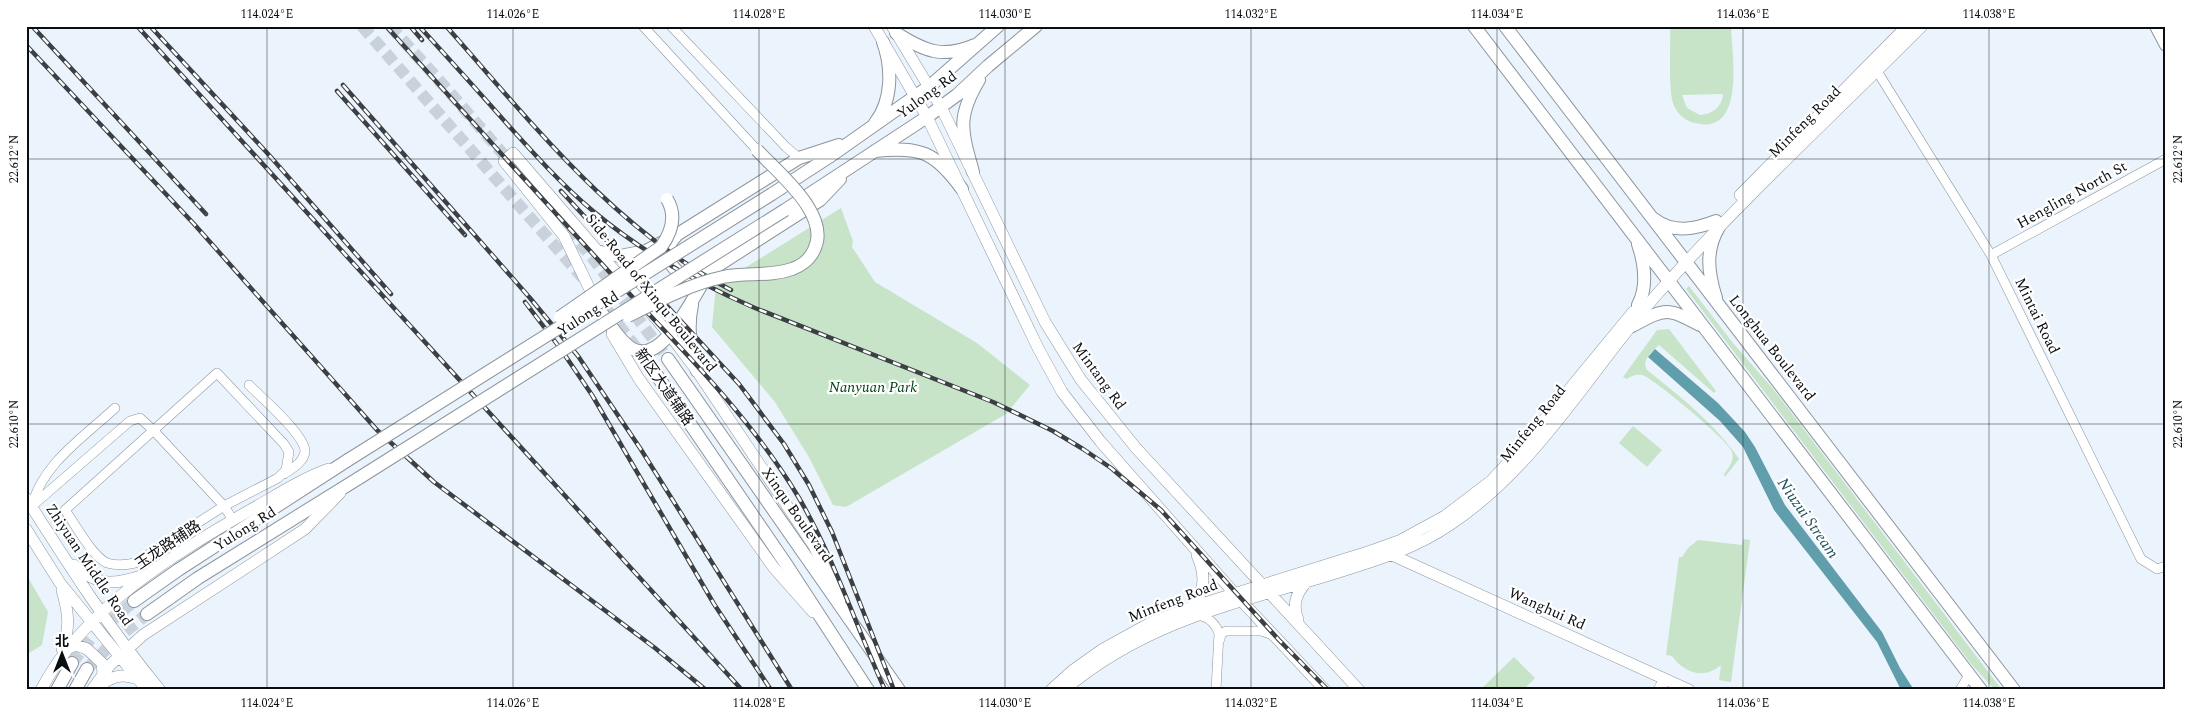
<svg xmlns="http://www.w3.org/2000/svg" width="2192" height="716" viewBox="0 0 2192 716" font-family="Spectral,'Noto Sans SC',serif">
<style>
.green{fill:#c7e4c9;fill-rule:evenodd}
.water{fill:#619eab}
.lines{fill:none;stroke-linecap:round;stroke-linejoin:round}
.primary-tunnel{stroke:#c9d2da;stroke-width:12;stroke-dasharray:12 6;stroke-linecap:butt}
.street-casing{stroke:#8d959d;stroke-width:10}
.secondary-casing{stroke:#8d959d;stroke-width:12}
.primary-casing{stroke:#8d959d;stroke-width:14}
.street{stroke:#fff;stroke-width:9}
.secondary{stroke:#fff;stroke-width:11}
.primary{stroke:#fff;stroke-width:12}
.rail-casing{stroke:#3c4044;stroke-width:4.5}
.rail{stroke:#fff;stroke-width:2.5;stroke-dasharray:8;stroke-linecap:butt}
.primary-bridge-casing{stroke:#8d959d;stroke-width:14;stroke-linecap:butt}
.primary-bridge{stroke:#fff;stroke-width:12}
.ticks{fill:none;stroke:#0b0e11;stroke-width:1;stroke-opacity:0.45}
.labels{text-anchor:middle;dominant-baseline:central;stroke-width:4.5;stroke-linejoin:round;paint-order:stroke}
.street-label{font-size:15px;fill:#0b0e11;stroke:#fff}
.park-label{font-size:15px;font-style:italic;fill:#024113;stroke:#fff}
.water-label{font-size:16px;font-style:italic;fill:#1c525c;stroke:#fff}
.neatline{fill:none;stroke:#0b0e11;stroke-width:2}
.ticks-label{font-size:12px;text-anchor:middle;fill:#0b0e11}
</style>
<rect width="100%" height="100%" fill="#ebf4fd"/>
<path class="green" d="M1670,26H1731C1732,54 1746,136 1695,123C1685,121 1676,113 1673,103C1668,86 1671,46 1670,26ZM1723,94C1722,107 1713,114 1700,115L1687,108L1682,95Z
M841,208L853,241L852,247L875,282L977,343L1030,385L1006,414L846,507L833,505L810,459L775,402L712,327L716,286Z
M1689,286L1733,343L1774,390L2002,690H1995L1972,665L1686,289Z
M1669,329L1716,391L1714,393L1659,345C1652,352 1641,360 1647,370C1681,397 1715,424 1739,459L1725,477L1724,474C1729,467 1736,459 1731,450C1726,439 1652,377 1642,375C1636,374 1631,376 1627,379L1623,377L1657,330Z
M1633,426L1662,450L1647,467L1619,443Z
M1743,539L1750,540L1731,682L1719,680L1721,665C1704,680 1684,673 1672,656L1666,655L1679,557H1682L1688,548L1698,540L1742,545Z
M26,574L48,612L42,645L26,655Z
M1514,657L1535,678L1523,690H1480Z"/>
<path class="water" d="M1655,349L1718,403L1745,432L1755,447L1785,505L1882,632L1900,668L1914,690H1901L1877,642L1774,510L1743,447L1720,421L1648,357Z"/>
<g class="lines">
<path class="primary-tunnel" d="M362,26L583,278
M390,26L446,88L592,257L668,359
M607,310L654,371
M72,663L91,638L134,601
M87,669L117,638L147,614"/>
<defs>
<path id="street" d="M643,26L757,150
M671,26L786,147L799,158
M1877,71L1991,255L2141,559L2157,569L2166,566
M1991,255L2166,159
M217,373L284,444L289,452L286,470L278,478L224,506L135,563C126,565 117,566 107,563C92,556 75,524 65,510Z
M249,385C261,397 305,435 305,451C304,462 293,468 284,474
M32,506L130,421L140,418L154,431L224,506L233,520
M32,506C42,464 84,437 115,408
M1197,615C1207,616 1215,623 1219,633L1216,690
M1220,639L1221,634L1226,631H1261L1273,635
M1960,690L1969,675"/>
<path id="secondary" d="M874,26L927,117L1038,348L1062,392L1100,441L1235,594L1325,690
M892,26L941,107L1045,322L1081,380L1136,448L1359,690
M1740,195L1907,26
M596,302L564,236L504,161L513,153L670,335L697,371L814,546L840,599
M612,334L639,379L774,568L813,612
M26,498C68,564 110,630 160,690
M26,529L60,583L147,690
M1392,555L1689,690
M74,565C97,586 113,585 141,576
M1192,607C1205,591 1206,575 1197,555
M1298,620C1292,604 1296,594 1307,581
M68,648L76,645L87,649L102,663L103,674
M62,649C71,628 68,611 62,590
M99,687C111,676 122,673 138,679
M41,690C83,608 174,554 252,509C277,495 301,479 329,469
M92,690L110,665L143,635L305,529L340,493
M1051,690L1072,671L1103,649L1152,622L1192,607L1371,551L1399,541L1445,516L1491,481L1515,455L1633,312
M1064,690C1144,623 1226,606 1323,577C1367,563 1412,551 1451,524C1538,466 1591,369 1659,292C1742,199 1834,114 1922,26
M1659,690L1665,679"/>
<path id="primary" d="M1474,26L1981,690
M1505,26L2014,690
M2156,26L2166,45
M896,33C924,51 943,59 975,45
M875,123C893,100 892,67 883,42
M875,151C921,146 935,152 962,189
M973,172C962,132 956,118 979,80
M772,194L829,157L930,86L998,26
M785,210L927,117L957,95L988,66L1036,26
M1654,219C1673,234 1696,229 1716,221
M676,236C657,255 675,280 700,277L820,200L840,179
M1638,244C1645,265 1648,286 1638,305
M600,252L620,256L646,251L678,234L799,158L839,145
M1716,298C1708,273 1705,250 1719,227
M692,305C687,328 690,349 697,371
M601,312C610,324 619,340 631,348C662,368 692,297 706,278
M1632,326C1666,308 1666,307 1700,325
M668,359L899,690
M654,371L788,567L868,690
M134,601L178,570L348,460
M147,614L198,578L359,478
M57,690L72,663
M75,690L87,669"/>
</defs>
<use href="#street" class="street-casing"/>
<use href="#secondary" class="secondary-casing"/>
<use href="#primary" class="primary-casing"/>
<use href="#street" class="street"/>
<use href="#secondary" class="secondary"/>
<use href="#primary" class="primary"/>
<defs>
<path id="rail" d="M32,26L206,214
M137,26L742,690
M150,26L269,155L391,294
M386,26C465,114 544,201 624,288C685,352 754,422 799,498C834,558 856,626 885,690
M410,26L422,40
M419,26C449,59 479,92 508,125C535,155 562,185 593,211C642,252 697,283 755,308L993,402L1053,431L1083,449L1111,468L1161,510L1279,640L1328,690
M446,26C531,122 615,230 731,290
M26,45L194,224L377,430L434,482L655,648L706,690
M343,85L530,298L578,356L640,448L792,690
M337,91L465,235
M561,191L739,384L784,444L809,485L832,532L894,690
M525,302L560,348L592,395L714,604L771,690"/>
</defs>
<use href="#rail" class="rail-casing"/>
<use href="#rail" class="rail"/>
<defs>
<path id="primary-bridge" d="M628,316C658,301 690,284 723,277C745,272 770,277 792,269C801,266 810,259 814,250C832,215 778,173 757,150
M560,317L661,247C672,232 677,216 667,199
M348,460L772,194
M359,478L785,210"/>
</defs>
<use href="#primary-bridge" class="primary-bridge-casing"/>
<use href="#primary-bridge" class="primary-bridge"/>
</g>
<path class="ticks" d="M267,26V690M513,26V690M759,26V690M1005,26V690M1251,26V690M1497,26V690M1743,26V690M1989,26V690M26,159H2166M26,424H2166M26,689H2166"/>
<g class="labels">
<g class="street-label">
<text transform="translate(927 95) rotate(-36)">Yulong Rd</text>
<text transform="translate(1805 122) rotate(-45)">Minfeng Road</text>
<text transform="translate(2072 195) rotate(-29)">Hengling North St</text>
<text transform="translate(651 293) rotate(51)">Side Road of Xinqu Boulevard</text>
<text transform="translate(588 314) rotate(-33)">Yulong Rd</text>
<text transform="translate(2037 316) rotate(64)">Mintai Road</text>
<text transform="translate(1772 348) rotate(52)">Longhua Boulevard</text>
<text transform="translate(1099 376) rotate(54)">Mintang Rd</text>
<text transform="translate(664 387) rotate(55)">新区大道辅路</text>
<text transform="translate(1533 424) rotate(-51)">Minfeng Road</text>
<text transform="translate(797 515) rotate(55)">Xinqu Boulevard</text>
<text transform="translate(245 529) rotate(-32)">Yulong Rd</text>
<text transform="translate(168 545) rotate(-34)">玉龙路辅路</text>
<text transform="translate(89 565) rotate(56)">Zhiyuan Middle Road</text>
<text transform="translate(1173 601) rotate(-21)">Minfeng Road</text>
<text transform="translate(1547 609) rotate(24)">Wanghui Rd</text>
</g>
<g class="park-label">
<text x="873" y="387">Nanyuan Park</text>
</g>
<g class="water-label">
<text transform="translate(1808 518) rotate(55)">Niuzui Stream</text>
</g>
</g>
<rect width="2192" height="716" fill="none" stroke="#ffffff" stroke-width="55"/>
<g transform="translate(62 654)" stroke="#ffffff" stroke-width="4" paint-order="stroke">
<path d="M0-4L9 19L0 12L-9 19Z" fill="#0b0e11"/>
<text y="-8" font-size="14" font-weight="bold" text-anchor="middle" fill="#0b0e11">北</text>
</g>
<rect x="28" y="28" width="2136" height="660" class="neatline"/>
<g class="ticks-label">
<text x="267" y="18">114.024°E</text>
<text x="513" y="18">114.026°E</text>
<text x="759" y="18">114.028°E</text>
<text x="1005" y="18">114.030°E</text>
<text x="1251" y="18">114.032°E</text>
<text x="1497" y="18">114.034°E</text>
<text x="1743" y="18">114.036°E</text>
<text x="1989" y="18">114.038°E</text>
<text transform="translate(14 159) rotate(-90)" y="4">22.612°N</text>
<text transform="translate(2178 159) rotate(-90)" y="4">22.612°N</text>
<text transform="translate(14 424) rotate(-90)" y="4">22.610°N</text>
<text transform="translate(2178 424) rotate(-90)" y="4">22.610°N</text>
<text x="267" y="707">114.024°E</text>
<text x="513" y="707">114.026°E</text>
<text x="759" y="707">114.028°E</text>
<text x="1005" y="707">114.030°E</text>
<text x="1251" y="707">114.032°E</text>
<text x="1497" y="707">114.034°E</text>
<text x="1743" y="707">114.036°E</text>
<text x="1989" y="707">114.038°E</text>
</g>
</svg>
